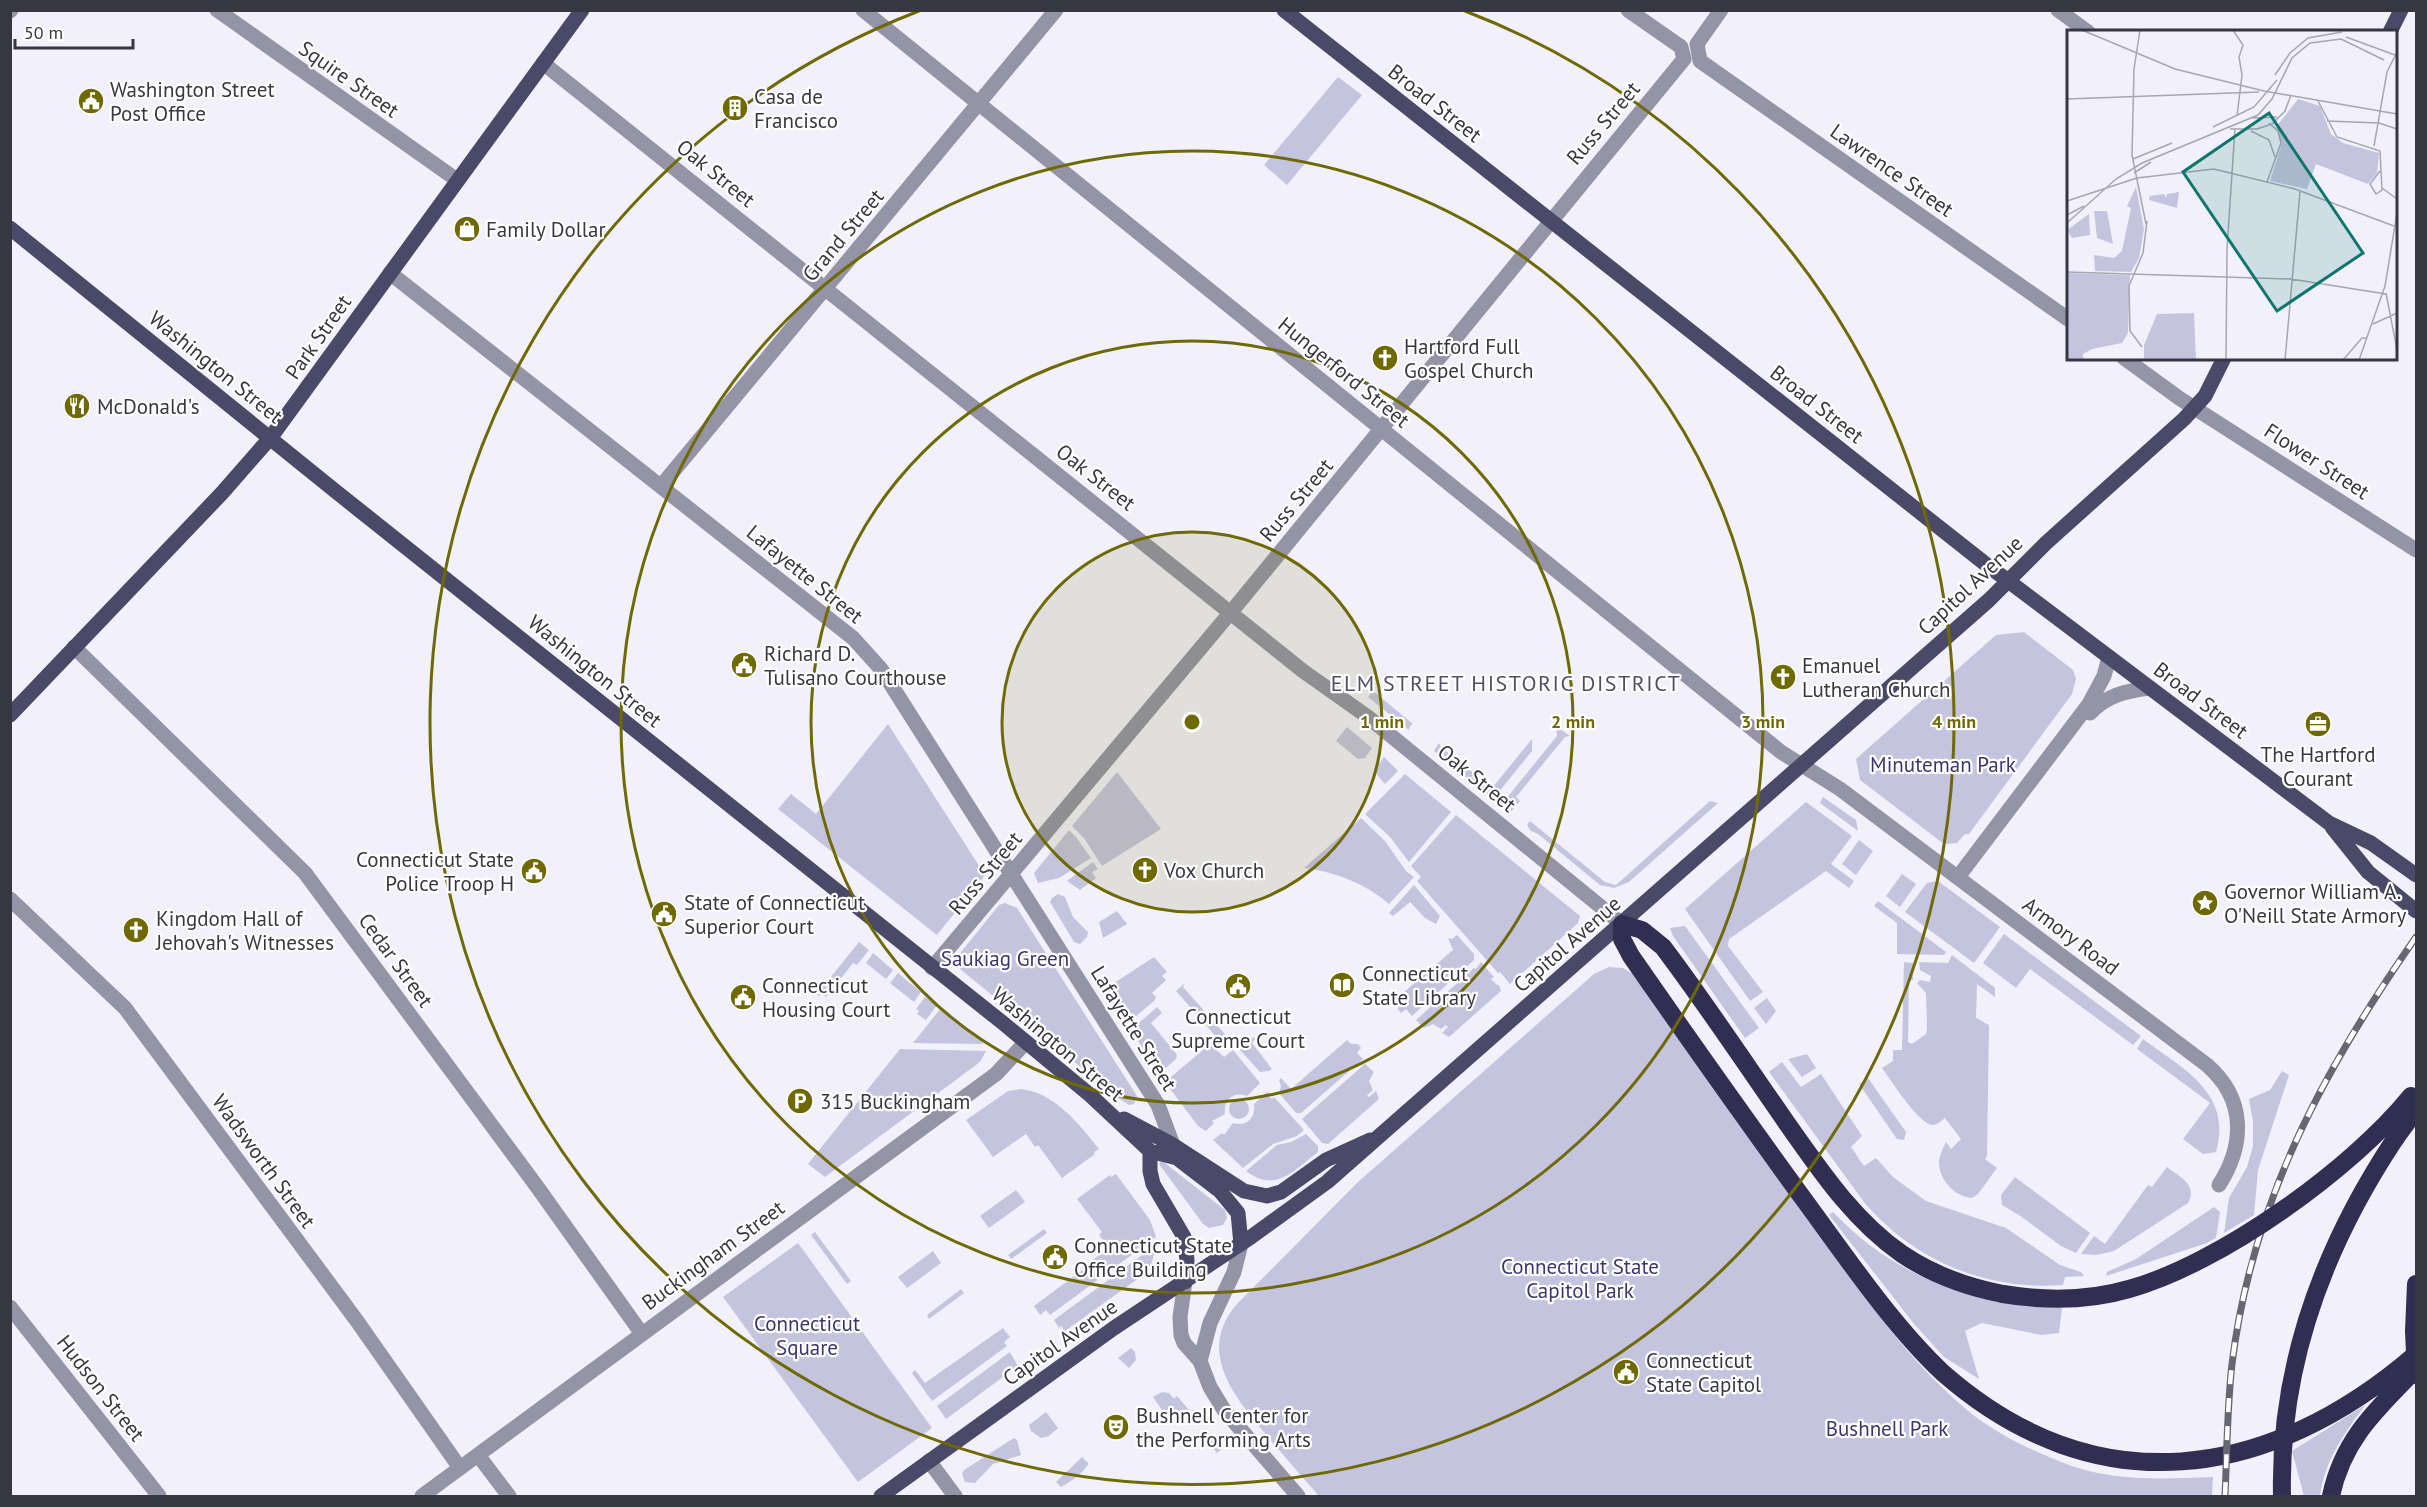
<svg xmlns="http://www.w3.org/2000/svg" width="2427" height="1507" viewBox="0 0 2427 1507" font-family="'PT Sans',sans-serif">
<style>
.green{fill:#c5c4df}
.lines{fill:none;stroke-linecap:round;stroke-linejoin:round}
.minor{stroke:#9594a7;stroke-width:15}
.major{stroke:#4b4968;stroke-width:15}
.highway{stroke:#322e52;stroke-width:18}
.rail-casing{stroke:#676771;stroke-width:7}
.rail{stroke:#fff;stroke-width:4.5;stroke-dasharray:14;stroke-linecap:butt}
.highway-bridge{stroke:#322e52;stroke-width:18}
.ring{fill:none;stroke:#6f6903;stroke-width:3}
.labels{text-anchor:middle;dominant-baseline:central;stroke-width:4.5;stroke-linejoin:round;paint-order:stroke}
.street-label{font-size:21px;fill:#373741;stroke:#fff}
.poi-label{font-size:21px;fill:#373741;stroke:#fff;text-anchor:start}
.park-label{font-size:21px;fill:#3c356c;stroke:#fff}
.neighbourhood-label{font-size:22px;letter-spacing:1.5px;fill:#504f64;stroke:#fff}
.inset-road{fill:none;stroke:#a7a6b1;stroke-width:1.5}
.view{fill:#0f766e;fill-opacity:0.15;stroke:#0f766e;stroke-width:3}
.inset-edge{fill:none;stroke:#373741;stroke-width:3}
.centre{fill:#6f6903;stroke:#fff;stroke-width:3}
.ring-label{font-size:18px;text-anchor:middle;font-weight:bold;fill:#6f6903;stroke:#fff;stroke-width:4.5;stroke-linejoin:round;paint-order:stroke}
</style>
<rect width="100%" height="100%" fill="#f1f0fb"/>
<path class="green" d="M1338,77L1362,95L1287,185L1264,165Z
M2024,632L2073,670L2076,679L2072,694L1969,834H1965L1957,843L1944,844L1860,780L1856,759L1996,635Z
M1373,691L1413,724L1410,726L1409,730L1368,697Z
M888,724L985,875L937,935L778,809L791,794L816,814Z
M1556,726L1570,736L1565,737L1516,797L1520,801L1510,813L1501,805L1557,736Z
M1347,727L1372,748L1365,758L1358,759L1336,741Z
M1532,739V751L1493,799L1434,751L1439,743L1441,747L1492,788Z
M1384,757L1398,771L1385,784L1374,771Z
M1117,772L1161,829L1102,866L1084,838L1072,826Z
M1405,774L1451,812L1409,862L1390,837L1365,814Z
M1823,797L1856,820L1858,831L1820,803Z
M1710,801L1718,803L1629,882L1614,888L1600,885L1538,834L1531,831L1527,825L1530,821L1605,882L1616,885Z
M1806,802L1852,836L1831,864L1854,881L1849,888L1826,871L1729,939L1728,946L1763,992L1750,1001L1685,909Z
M1456,815L1580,916L1578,923L1510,984L1500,972L1498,973L1417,881L1421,877L1411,866Z
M1361,818L1385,841L1406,871L1414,877L1389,904C1365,883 1335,872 1304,868Z
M1069,830L1076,837L1091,858L1059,878L1038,883L1034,873Z
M1859,840L1873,851L1856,875L1842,864Z
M1093,862L1098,869L1092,872L1096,878L1080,890L1067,881Z
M1902,874L1916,884L1900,907L1886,896Z
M1938,881L2000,927L1974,963L1905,912L1927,883Z
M1414,885L1440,916L1436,924L1425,918L1410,902L1393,916L1389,913Z
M1058,894L1065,897L1073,917L1088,932L1087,937L1080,944L1074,942L1050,902L1052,898Z
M1878,901L1946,952L1944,955L1897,954V923L1874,906Z
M1005,903L1017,908L1137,1096L1134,1104L1129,1105L1120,1099L960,969L959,958L961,952L999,905Z
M1117,911L1127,924L1103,938L1099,922Z
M1685,926L1759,1028L1745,1038L1673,936L1670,928Z
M2004,934L2141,1036L2133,1045L2030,969L2016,988L1983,963Z
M1457,935L1474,954V960L1412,1016L1406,1009L1401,1013L1398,1009L1399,1003L1396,999L1453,950L1448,938L1452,939Z
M859,942L869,950L857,965L853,963L826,997L822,993L819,996L817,994Z
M873,953L893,970L886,979L866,963Z
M1952,955L1995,988V997L1977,984L1976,1018L1989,1025L1987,1156L1985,1159L1997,1168L1978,1194L1972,1198C1954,1197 1938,1178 1939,1161C1940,1154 1943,1148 1946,1142L1951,1149L1961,1139L1945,1118C1941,1121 1937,1125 1933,1125C1919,1125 1891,1080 1882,1068L1893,1061V1050H1902L1904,962L1913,963V980H1909L1908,1042L1912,1044L1926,1034L1927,1029L1926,993L1917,983L1920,980L1930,982L1931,976L1920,970L1919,962L1948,963Z
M1154,957L1167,972L1162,976L1166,980L1152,993L1156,997L1155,1000L1127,1024L1105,989Z
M1481,962L1494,977L1491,979L1497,985H1499L1501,991L1449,1037L1442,1033L1448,1027L1446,1025L1441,1029L1433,1024L1424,1028L1416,1020L1474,968L1476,969Z
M1609,967L1623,968L1633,974C1686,1048 1739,1122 1792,1195C1846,1270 1896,1350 1966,1409C1993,1432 2028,1449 2061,1462C2110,1482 2161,1479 2213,1477L2212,1496H1319C1302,1477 1285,1457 1268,1437C1236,1399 1195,1352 1237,1304L1358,1182L1594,974Z
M898,973L921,992L914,1002L890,983Z
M1185,983L1183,987L1232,1042L1226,1048L1176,991Z
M925,997L937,1005L926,1020L917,1014L919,1011L916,1009Z
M1767,998L1776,1011L1766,1024L1754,1008Z
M1157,1007L1162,1013L1151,1023L1177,1055L1176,1059L1159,1074L1131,1030Z
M941,1008L981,1040L983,1044L913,1043Z
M1254,1037L1255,1039L1252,1043L1272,1069L1269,1071L1260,1072L1239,1049Z
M2143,1039C2183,1069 2233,1093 2216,1152L2203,1154L2183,1139L2210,1103L2137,1049Z
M1347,1040L1351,1044H1358L1361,1048L1357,1053L1363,1059L1301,1113H1296L1279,1093L1281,1086L1279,1080L1281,1078L1291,1089Z
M1210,1044L1224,1057L1233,1050L1260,1083L1247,1096C1233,1091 1223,1100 1225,1114L1212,1121L1214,1123L1206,1131L1198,1126L1165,1082Z
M900,1049L986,1051L980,1062L825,1177L808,1164Z
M1807,1054L1816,1068L1802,1077L1788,1059Z
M1782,1062L1801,1087L1821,1074L1862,1136L1851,1147L1864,1166L1876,1158L1893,1177L1926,1201L2006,1228L2060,1265L2081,1272L2084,1276L2065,1277L2063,1285C1986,1291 1913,1260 1864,1202L1769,1072Z
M1365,1064L1374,1072L1369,1081L1373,1090L1367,1095L1369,1097L1376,1091L1379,1099L1328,1144L1322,1143L1302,1119Z
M2282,1071L2289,1075L2258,1170L2254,1215L2224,1233L2229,1198L2247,1167L2253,1146V1122L2249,1099L2270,1090Z
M1868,1078L1906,1132L1904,1140L1897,1139L1859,1084Z
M1021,1089C1054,1092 1080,1125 1099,1149L1094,1152L1095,1154L1062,1178L1038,1145L1035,1147L1026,1134L993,1157L966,1120L1008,1091Z
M1267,1092L1271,1094L1269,1096L1272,1099L1274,1097L1304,1130L1297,1136L1273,1144L1243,1168L1213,1140L1222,1133L1224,1135L1233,1123C1247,1127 1256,1118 1254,1104Z
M1229 1109a10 10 0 1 1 20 0a10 10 0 1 1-20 0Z
M1306,1134L1318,1146V1152C1294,1170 1276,1194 1246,1171L1277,1145L1291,1142Z
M1161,1160L1225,1210L1227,1218L1223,1225L1209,1228L1203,1224L1159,1164Z
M2167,1167C2180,1177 2198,1185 2188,1203L2114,1251L2096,1255L2081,1254L2094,1236L2105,1244L2148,1185L2152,1187Z
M1116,1174L1150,1220L1156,1237L1050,1315L1046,1310L1040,1315L1034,1306L1092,1263L1091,1261L1109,1248L1099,1235L1102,1232L1077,1199L1110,1175L1111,1177Z
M2015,1177L2090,1233L2076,1253L2061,1246L2022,1217L2002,1205L2001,1195Z
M1016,1190L1025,1202L989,1228L980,1216Z
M2214,1207L2220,1212L2216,1238L2207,1243L2106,1276L2107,1272L2136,1259Z
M1833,1212C1893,1276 1976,1307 2062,1308L2059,1333L2041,1335L1982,1323L1965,1331L1979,1379L1944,1357L1915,1325L1829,1215Z
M1044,1229L1047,1233L1011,1259L1008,1255Z
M815,1232L851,1281L847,1284L811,1235Z
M798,1243L932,1428L858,1482L723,1297Z
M1157,1244L1151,1265L1143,1275L1065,1331L1061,1326L1059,1328L1054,1320Z
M933,1251L941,1263L907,1288L898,1277Z
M961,1289L964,1293L929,1319L927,1315Z
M1003,1328L1010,1337L1004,1342L1007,1346L932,1401L912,1373L915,1370L925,1383Z
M1131,1348L1135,1352L1136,1360L1129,1368L1118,1358Z
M1010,1352L1018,1366L946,1419L937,1406Z
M1162,1392L1169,1393L1174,1399L1177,1396L1195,1417L1193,1419L1186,1413H1180L1176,1409L1167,1417L1153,1397Z
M2365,1405C2344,1434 2325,1460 2320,1496H2304L2292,1451Z
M1046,1412L1058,1428L1049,1436L1041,1438L1031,1431L1029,1425Z
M1205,1429L1222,1449L1217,1453L1201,1433Z
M1014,1438L1017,1440L1021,1455L993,1464L975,1483L965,1482L962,1474L964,1470Z
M1082,1457L1089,1464C1081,1474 1072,1481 1061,1487L1056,1482Z"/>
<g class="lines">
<path class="minor" d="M217,10L457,180
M863,10L1781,752L1840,789L2207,1065C2246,1099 2245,1144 2219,1185
M1721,10L1697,44L1700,61L2068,319
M2058,10L2088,32
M10,11L11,10
M543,63L1303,671L1368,717L1622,924
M390,273L853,638L881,669L1158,1105L1176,1153
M2124,358L2179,398L2416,550
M661,486L1056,10
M74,647L305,873L538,1188L642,1334
M2090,713C2107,695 2126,691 2150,688
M1958,877L2089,704L2104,676L2109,657
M10,899L125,1008L357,1321L460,1468
M932,968L1241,600L1684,59L1681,47L1628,10
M1185,1282L1180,1317L1181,1335L1184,1343L1200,1361L1210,1387L1224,1410L1298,1496
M10,1307L159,1496
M1200,1361L1210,1323L1234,1272L1241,1244
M478,1455L509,1496
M929,1461L955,1496
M422,1496L996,1074L1026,1042"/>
<path class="major" d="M1284,10L1983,562L2329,823L2371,843L2416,875
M2390,32L2401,10
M10,228L334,490L1003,1023L1090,1095L1150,1151L1177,1158L1220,1191L1238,1213L1241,1244
M10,715L222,493L271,437L582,10
M2332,827L2368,872L2416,911
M1124,1119L1173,1145L1244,1191L1267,1196L1281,1192L1326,1160L1370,1140
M1150,1151V1171L1153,1184L1184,1237L1187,1260L1185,1282
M881,1496L1114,1328L1251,1237L1327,1182L1989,600L2046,543L2184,419L2205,396L2224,358"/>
<path class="highway" d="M2395,1139L2416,1110
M2003,1294C1967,1287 1933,1275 1902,1254C1853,1220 1820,1170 1786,1122C1745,1063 1706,1004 1663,947L1642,930L1622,924V939L1631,956C1688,1038 1746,1120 1805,1201C1847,1258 1892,1325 1943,1373C2096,1507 2269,1481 2416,1354
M2331,1496C2343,1439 2377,1409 2416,1369"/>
<defs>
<path id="rail" d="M2225,1496C2227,1453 2227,1408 2232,1364C2252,1201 2324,1069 2416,937"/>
</defs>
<use href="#rail" class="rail-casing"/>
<use href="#rail" class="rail"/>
<path class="highway-bridge" d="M2416,1284L2414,1331L2416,1375
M2003,1294C2045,1301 2088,1301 2129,1289C2220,1264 2352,1169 2411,1096
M2282,1496C2279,1367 2324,1246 2395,1139"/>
</g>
<circle cx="1192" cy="722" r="190" fill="#6f6903" fill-opacity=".12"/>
<g class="ring">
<circle cx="1192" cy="722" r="190"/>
<circle cx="1192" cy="722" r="381"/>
<circle cx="1192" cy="722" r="571"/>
<path d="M1465 11A762 762 0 1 1 919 11"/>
</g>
<defs>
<symbol id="civic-disc" viewBox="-11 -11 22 22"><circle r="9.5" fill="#6f6903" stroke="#fff"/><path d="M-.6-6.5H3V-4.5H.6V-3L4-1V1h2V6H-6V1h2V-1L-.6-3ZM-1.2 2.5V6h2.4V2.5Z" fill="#fff"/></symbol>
<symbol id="building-disc" viewBox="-11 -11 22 22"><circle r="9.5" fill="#6f6903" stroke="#fff"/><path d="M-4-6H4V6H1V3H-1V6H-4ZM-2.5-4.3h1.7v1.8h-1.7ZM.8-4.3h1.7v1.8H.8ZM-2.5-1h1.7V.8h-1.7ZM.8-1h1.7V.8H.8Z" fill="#fff"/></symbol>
<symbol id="shop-disc" viewBox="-11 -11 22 22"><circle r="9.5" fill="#6f6903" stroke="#fff"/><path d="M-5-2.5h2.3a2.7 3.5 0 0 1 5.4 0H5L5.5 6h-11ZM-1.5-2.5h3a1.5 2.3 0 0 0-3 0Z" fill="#fff"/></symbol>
<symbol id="church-disc" viewBox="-11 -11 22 22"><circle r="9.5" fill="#6f6903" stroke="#fff"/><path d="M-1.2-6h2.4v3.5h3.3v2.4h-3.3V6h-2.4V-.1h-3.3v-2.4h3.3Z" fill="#fff"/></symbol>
<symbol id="restaurant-disc" viewBox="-11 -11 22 22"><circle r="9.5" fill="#6f6903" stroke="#fff"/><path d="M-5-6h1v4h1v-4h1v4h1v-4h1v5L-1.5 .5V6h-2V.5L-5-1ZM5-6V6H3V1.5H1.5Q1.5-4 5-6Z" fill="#fff"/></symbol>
<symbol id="office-disc" viewBox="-11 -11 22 22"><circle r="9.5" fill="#6f6903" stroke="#fff"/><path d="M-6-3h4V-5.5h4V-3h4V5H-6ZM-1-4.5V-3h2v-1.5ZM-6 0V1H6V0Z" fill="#fff"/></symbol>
<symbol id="sight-disc" viewBox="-11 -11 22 22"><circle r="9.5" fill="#6f6903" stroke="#fff"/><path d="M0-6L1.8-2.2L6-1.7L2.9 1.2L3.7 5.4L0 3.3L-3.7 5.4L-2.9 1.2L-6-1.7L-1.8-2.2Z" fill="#fff"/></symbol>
<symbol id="library-disc" viewBox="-11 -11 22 22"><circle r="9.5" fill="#6f6903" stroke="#fff"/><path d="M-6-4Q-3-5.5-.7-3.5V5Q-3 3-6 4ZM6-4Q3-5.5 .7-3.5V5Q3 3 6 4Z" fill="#fff"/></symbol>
<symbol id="parking-disc" viewBox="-11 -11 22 22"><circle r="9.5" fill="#6f6903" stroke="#fff"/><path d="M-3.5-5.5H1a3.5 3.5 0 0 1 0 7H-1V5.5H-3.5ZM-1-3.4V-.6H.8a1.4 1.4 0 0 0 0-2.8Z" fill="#fff"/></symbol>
<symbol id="theatre-disc" viewBox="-11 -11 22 22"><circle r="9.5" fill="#6f6903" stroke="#fff"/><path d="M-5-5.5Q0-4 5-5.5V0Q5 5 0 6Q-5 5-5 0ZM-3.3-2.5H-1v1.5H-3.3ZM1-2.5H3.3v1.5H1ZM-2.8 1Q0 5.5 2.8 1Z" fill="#fff"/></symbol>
</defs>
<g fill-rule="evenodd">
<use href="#civic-disc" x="76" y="86" width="30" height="30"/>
<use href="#building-disc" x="720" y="93" width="30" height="30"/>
<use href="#shop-disc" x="452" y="214" width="30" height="30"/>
<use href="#church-disc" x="1370" y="343" width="30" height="30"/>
<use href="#restaurant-disc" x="62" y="391" width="30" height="30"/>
<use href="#civic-disc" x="729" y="650" width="30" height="30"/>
<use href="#church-disc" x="1768" y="662" width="30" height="30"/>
<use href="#office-disc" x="2303" y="709" width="30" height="30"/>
<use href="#church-disc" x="1130" y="855" width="30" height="30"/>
<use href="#civic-disc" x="519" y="856" width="30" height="30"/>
<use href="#sight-disc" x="2190" y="888" width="30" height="30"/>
<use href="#civic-disc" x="649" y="899" width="30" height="30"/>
<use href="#church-disc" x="121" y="915" width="30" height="30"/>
<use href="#library-disc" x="1327" y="970" width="30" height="30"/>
<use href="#civic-disc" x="1223" y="971" width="30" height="30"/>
<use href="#civic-disc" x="728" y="982" width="30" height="30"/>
<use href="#parking-disc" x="785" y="1086" width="30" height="30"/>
<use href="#civic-disc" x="1040" y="1242" width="30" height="30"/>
<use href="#civic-disc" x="1611" y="1357" width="30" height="30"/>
<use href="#theatre-disc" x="1101" y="1412" width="30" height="30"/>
</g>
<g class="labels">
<g class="street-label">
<text transform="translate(349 79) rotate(35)">Squire Street</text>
<text transform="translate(1435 103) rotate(38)">Broad Street</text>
<text transform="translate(1603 123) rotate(-50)">Russ Street</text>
<text transform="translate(1892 170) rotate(35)">Lawrence Street</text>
<text transform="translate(716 173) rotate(39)">Oak Street</text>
<text transform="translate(843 235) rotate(-50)">Grand Street</text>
<text transform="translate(318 337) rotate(-55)">Park Street</text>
<text transform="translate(216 367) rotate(39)">Washington Street</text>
<text transform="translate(1344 372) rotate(39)">Hungerford Street</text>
<text transform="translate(1817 404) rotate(38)">Broad Street</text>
<text transform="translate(2317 461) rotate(33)">Flower Street</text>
<text transform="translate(1096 477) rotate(38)">Oak Street</text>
<text transform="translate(1296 500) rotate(-50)">Russ Street</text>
<text transform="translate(805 574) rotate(39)">Lafayette Street</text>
<text transform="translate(1970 585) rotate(-43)">Capitol Avenue</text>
<text transform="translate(595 671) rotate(39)">Washington Street</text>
<text transform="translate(2201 700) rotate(37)">Broad Street</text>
<text transform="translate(1477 778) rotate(39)">Oak Street</text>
<text transform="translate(985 873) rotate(-50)">Russ Street</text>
<text transform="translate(2071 936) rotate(37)">Armory Road</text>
<text transform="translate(1567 944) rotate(-41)">Capitol Avenue</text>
<text transform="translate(396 960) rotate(54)">Cedar Street</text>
<text transform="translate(1134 1028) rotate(58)">Lafayette Street</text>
<text transform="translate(1058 1044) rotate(40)">Washington Street</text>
<text transform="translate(264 1161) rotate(54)">Wadsworth Street</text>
<text transform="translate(713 1255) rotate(-36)">Buckingham Street</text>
<text transform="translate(1060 1342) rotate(-35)">Capitol Avenue</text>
<text transform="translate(101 1388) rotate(52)">Hudson Street</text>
</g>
<g class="poi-label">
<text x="110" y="89">Washington Street<tspan x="110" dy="24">Post Office</tspan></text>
<text x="754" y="96">Casa de<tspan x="754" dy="24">Francisco</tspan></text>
<text x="486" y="229">Family Dollar</text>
<text x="1404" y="346">Hartford Full<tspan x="1404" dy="24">Gospel Church</tspan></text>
<text x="97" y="406">McDonald's</text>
<text x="764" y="653">Richard D.<tspan x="764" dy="24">Tulisano Courthouse</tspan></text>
<text x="1802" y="665">Emanuel<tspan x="1802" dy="24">Lutheran Church</tspan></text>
<text x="2318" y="754" text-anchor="middle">The Hartford<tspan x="2318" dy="24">Courant</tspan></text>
<text x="514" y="859" text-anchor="end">Connecticut State<tspan x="514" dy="24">Police Troop H</tspan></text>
<text x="1164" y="870">Vox Church</text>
<text x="2224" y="891">Governor William A.<tspan x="2224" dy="24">O'Neill State Armory</tspan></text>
<text x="684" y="902">State of Connecticut<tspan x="684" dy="24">Superior Court</tspan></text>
<text x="156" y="918">Kingdom Hall of<tspan x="156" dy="24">Jehovah's Witnesses</tspan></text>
<text x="1362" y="973">Connecticut<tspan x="1362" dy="24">State Library</tspan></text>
<text x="762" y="985">Connecticut<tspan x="762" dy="24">Housing Court</tspan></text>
<text x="1238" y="1016" text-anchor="middle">Connecticut<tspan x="1238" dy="24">Supreme Court</tspan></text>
<text x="820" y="1101">315 Buckingham</text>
<text x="1074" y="1245">Connecticut State<tspan x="1074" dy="24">Office Building</tspan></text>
<text x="1646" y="1360">Connecticut<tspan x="1646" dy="24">State Capitol</tspan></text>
<text x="1136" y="1415">Bushnell Center for<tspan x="1136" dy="24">the Performing Arts</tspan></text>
</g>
<g class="park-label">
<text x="1943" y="764">Minuteman Park</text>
<text x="1005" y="958">Saukiag Green</text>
<text x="1580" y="1266">Connecticut State<tspan x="1580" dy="24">Capitol Park</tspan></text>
<text x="807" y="1323">Connecticut<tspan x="807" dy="24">Square</tspan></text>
<text x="1887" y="1428">Bushnell Park</text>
</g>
<g class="neighbourhood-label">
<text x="1506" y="683">ELM STREET HISTORIC DISTRICT</text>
</g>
</g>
<g transform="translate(2067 30)">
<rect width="330" height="330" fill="#f1f0fb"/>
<path d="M231,69L253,76L264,104L276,113L312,123L310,143L301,154L249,134L240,159L203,151L215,113L209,97ZM69,157L77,199L72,228L64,242L28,241L27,225L47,228L55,221L64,178L60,176ZM112,162L110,178L82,170L83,166L97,164L99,168L100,164ZM27,181H40L46,214L30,208ZM22,184L23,205L5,208L0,200ZM0,243L63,245L61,303L55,313L25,319L16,324V330H0ZM127,283L129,330H77V315L90,284Z" fill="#c5c4df"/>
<path class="inset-road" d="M15,0L108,39L197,61L330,84M73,0L67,39L65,125L79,194M166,0L176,15L172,27L175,45L170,86M279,7L328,25M208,45L223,23L241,8L275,2M0,69L192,62M251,71L270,107L313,121L315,160L309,164L303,154L313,141M186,88L210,87M260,91L312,93L330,99M146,97L187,77L210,50M163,99H190L205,94L218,81L224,65M184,101L202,110L208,127M307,116L320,42L330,22M66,129L105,113M67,143L84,132M200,152L214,113L211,101L202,93M315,158L330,169M0,171L70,148L147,139L228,159L327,196M0,185L17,176M0,193L49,149L75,133L191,85L205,69L225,28L243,13L274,9L317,30M0,242L224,249L319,264M319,263L330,320M306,294L330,283M75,317L63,301L62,256L76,223L80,191M159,330L160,219L168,98M218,330L233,162M276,330L295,308H300M292,330L318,256L330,183"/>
<path class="view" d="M202,83L296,223L210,281L116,142Z"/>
<rect width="330" height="330" class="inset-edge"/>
</g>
<circle cx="1192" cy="722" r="9" class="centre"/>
<g class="ring-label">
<text x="1382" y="728">1 min</text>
<text x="1573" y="728">2 min</text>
<text x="1763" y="728">3 min</text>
<text x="1954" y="728">4 min</text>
</g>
<rect width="2427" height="1507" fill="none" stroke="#373741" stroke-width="24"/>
<path d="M15 39v9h118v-9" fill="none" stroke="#373741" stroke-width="3"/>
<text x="24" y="39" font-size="18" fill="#373741" stroke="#ffffff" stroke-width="4.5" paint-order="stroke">50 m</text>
</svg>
